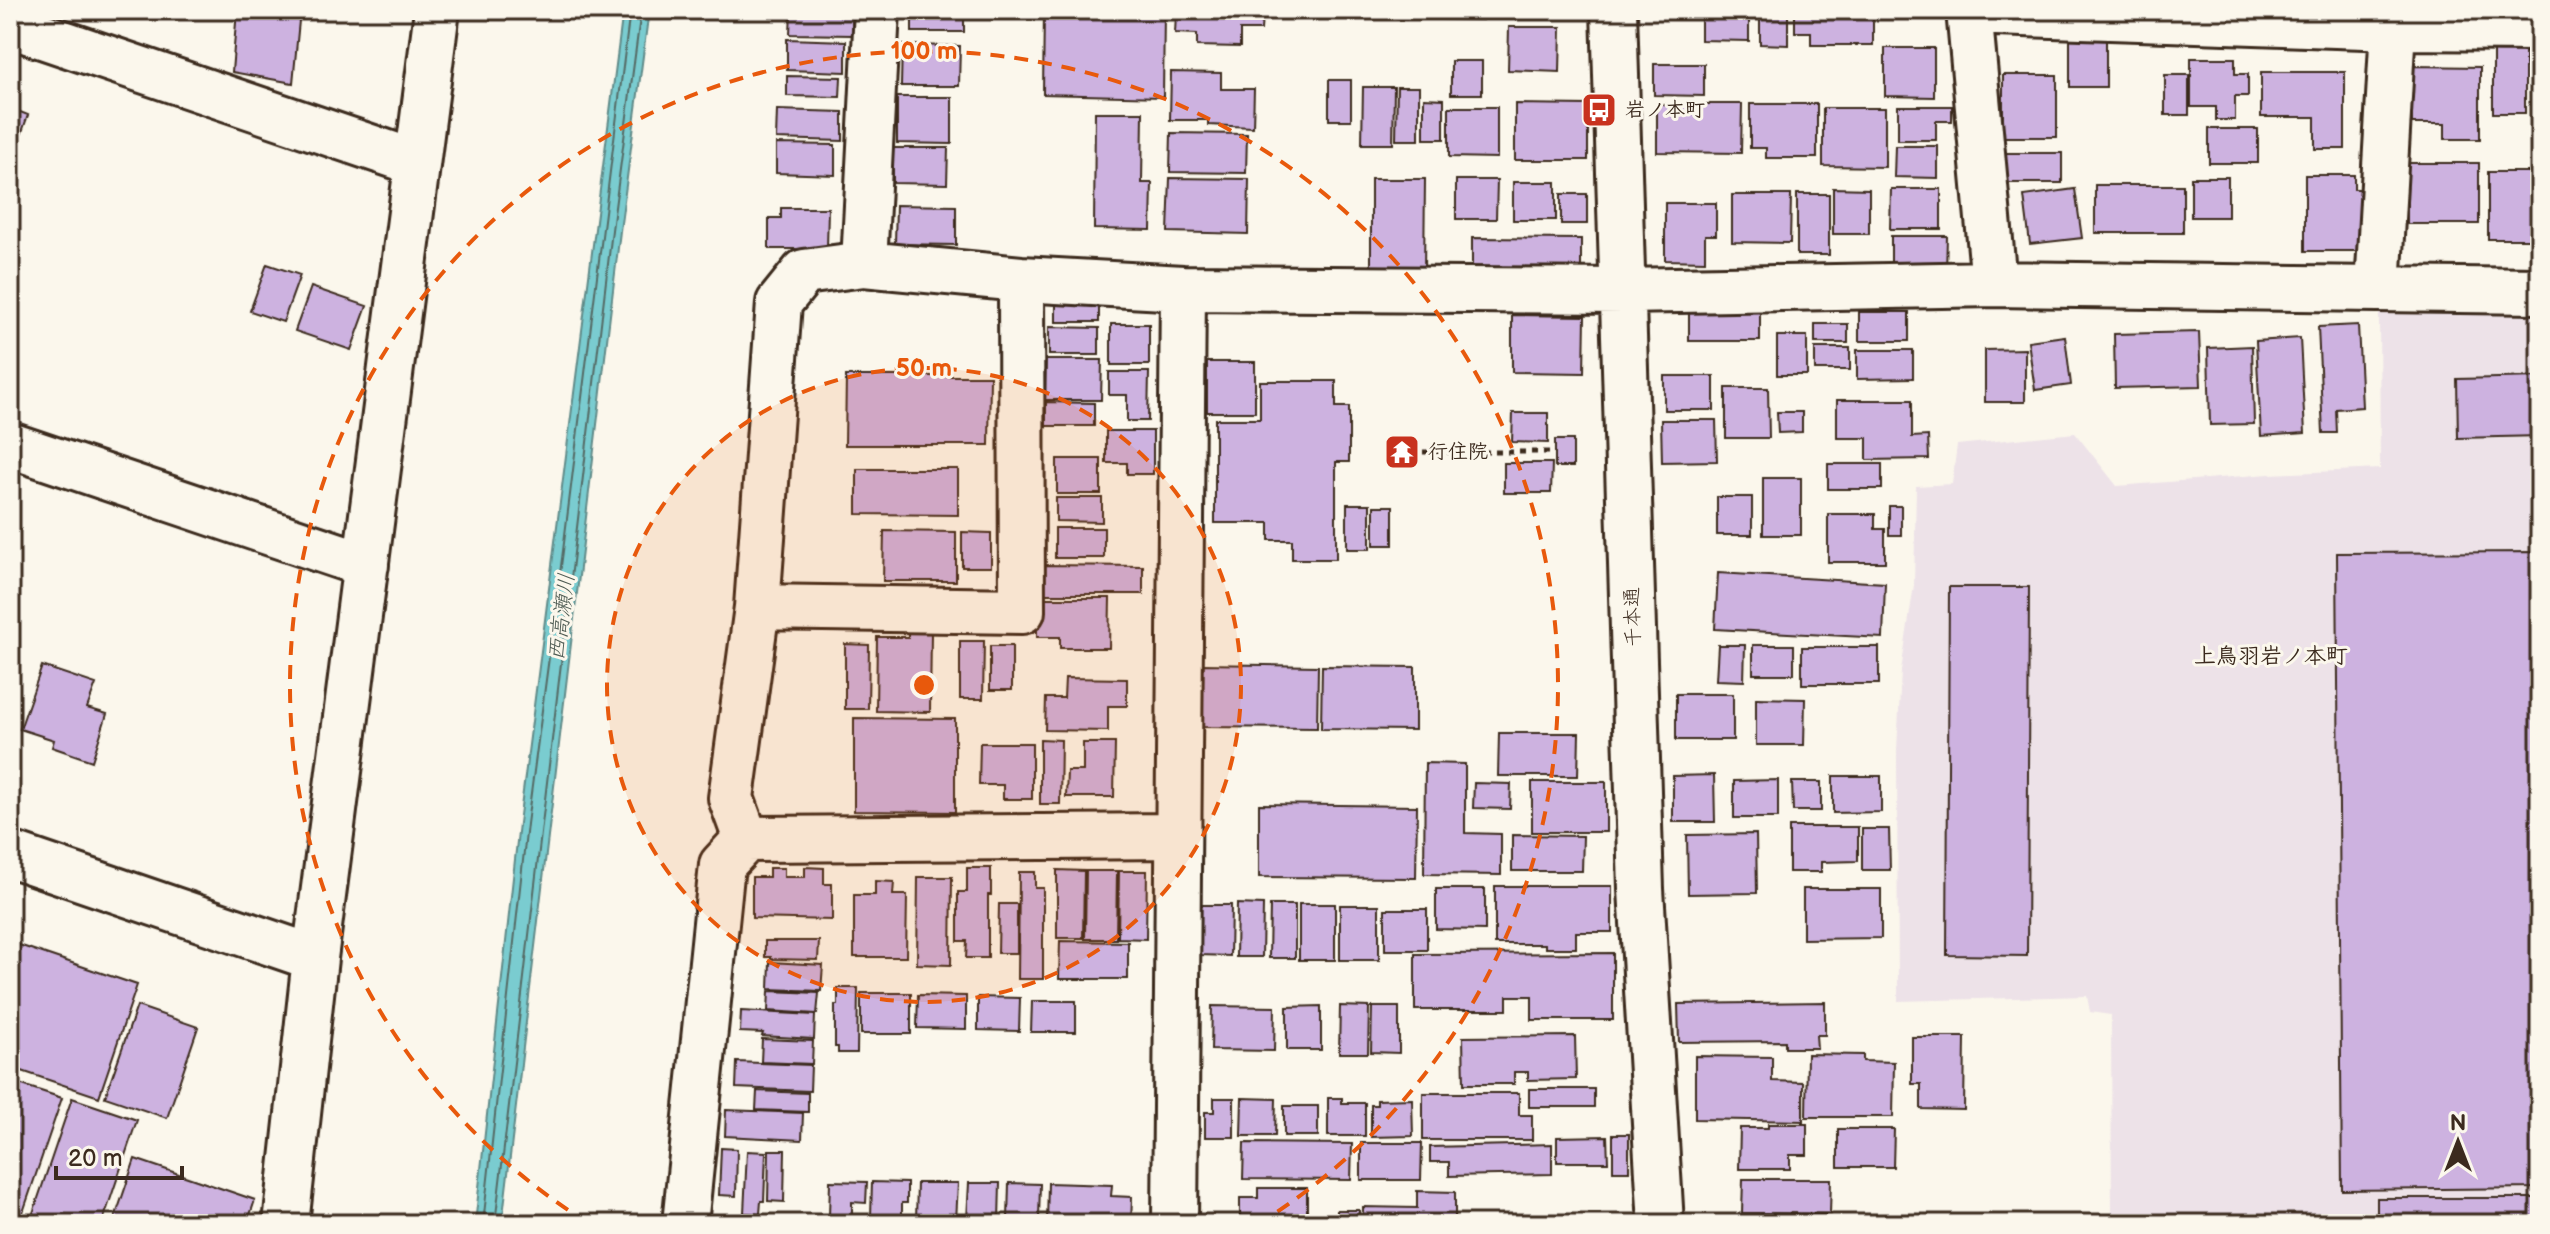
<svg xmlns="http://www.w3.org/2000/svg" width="2550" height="1234" viewBox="0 0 2550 1234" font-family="'Balsamiq Sans','Klee One',sans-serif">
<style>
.built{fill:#ede2e8}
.water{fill:#7accd0;stroke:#618b89;stroke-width:2}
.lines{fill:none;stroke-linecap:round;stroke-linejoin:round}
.shore{stroke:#546b65;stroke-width:2}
.building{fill:#cdb2e0;stroke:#3b2a1e;stroke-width:2}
.minor-casing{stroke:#3b2a1e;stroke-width:50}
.path{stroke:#3b2a1e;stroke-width:5;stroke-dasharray:6 6;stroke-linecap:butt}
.minor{stroke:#fbf7ec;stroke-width:44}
.ring{fill:none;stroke:#e8590c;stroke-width:4;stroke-dasharray:14 10}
.labels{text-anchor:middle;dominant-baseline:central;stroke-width:6;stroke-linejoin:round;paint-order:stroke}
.poi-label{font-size:20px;font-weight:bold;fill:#3b2a1e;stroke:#fbf7ec;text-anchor:start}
.street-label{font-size:20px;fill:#3b2a1e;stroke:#fbf7ec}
.water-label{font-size:22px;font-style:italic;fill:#4e5b53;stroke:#fbf7ec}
.neighbourhood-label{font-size:22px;font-weight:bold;fill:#3b2a1e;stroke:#fbf7ec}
.centre{fill:#e8590c;stroke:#fbf7ec;stroke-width:4}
.ring-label{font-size:24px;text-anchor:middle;font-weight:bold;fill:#e8590c;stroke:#fbf7ec;stroke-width:6;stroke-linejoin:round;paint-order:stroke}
</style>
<rect width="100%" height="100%" fill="#fbf7ec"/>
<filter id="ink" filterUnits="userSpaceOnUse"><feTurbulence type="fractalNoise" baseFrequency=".0125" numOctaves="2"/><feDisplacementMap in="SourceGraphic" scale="16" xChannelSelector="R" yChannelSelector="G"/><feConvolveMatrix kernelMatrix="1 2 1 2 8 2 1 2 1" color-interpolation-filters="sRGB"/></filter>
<g filter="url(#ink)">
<path class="built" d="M2379,313L2540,316V1224H2112L2111,1015L2090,1012L2087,996L1898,1001L1897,750L1901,671L1914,585L1916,486L1952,484L1957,445L2075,433L2117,486L2269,474L2380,469Z"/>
<path class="water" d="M623,10H649L620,231L502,1224H475L519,823Z"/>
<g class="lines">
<path class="shore" d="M483,1224L527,824L563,551L630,10
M495,1224L612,230L641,10"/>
</g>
<path class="building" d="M237,10H300L293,83L232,72Z
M791,10H852V35L790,34Z
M912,10H964V32H912Z
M1044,10H1164L1163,97L1043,94Z
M1397,10H1484L1483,20L1397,18Z
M1701,10H1749V41L1701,40Z
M1760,10H1788V45L1760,44Z
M1795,13H1873V45H1811V32H1795Z
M1176,15L1262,16L1261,30H1240V47L1197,46V34L1175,33Z
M1509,27H1561L1560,72L1508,70Z
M787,39L846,41V72L787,70Z
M2070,39H2106V87H2070Z
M902,45L960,46L959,86H901Z
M2493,46L2525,47V113H2493Z
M1885,48H1934V97L1885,96Z
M2191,58H2235V74H2248V96H2235V120H2216V107H2191Z
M1451,61H1482V94H1451Z
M1654,64H1704V96L1654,95Z
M2412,66L2480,67V139H2445V124H2412Z
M1171,72L1221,73V89H1254L1253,127L1208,125V120H1170Z
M2261,72H2345V149H2315V117H2261Z
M2003,75H2057V137H2003Z
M2165,75H2189V115H2165Z
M787,76L841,77L840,97L787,96Z
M2538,76H2540V127H2538Z
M1329,80H1351V120H1329Z
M1363,87H1394L1393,144H1362Z
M1397,87H1419V140H1396Z
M897,97H952V144L897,143Z
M1424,98L1444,99V139H1424Z
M1515,104L1588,105V160H1515Z
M1657,104H1742L1741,153L1657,152Z
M1750,104H1817V158H1766V148H1750Z
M1898,106H1952V121H1936V140H1898Z
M1449,107H1497V158L1449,157Z
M10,108L28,115L10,166Z
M1823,108H1885V167L1823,166Z
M777,110L843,112V141L776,139Z
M1095,112H1143L1142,183H1152L1151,230L1094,229Z
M2209,129H2258V163H2209Z
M1171,133L1247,134L1246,173L1170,172Z
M776,144L835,145V175L776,173Z
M1895,146H1938V178L1894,177Z
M893,148H948L947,184L893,183Z
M2539,151H2540V232H2538Z
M2003,153H2062V183H2003Z
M2407,163H2479V224H2407Z
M2488,172H2535V239H2488Z
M2305,175H2354V189H2363V251H2305Z
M2191,177H2228V217H2191Z
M1170,178L1249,179L1248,234L1168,232Z
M1371,179H1425L1424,273L1371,272Z
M1456,180H1497L1496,219H1456Z
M1513,182H1556V220H1513Z
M2095,185H2183V233H2095Z
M1833,188L1869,189V234H1833Z
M1891,189H1941V229H1890Z
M2075,189L2082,238L2030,244L2024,196Z
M1561,194H1587V224H1561Z
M1797,194H1829V255H1797Z
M1732,195H1791L1790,243L1732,242Z
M1665,203H1716V235H1705V261L1665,260Z
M896,205L956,206V245L895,244Z
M781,208H828L827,249H769V218H781Z
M1891,236H1947L1946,272H1891Z
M1472,238L1581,239V272L1472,271Z
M267,264L300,275L283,322L250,311Z
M311,287L367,306L351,350L295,331Z
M1056,293H1099V322H1056Z
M1689,305H1760V341H1689Z
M1859,312H1909V341H1859Z
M1512,315L1585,316L1584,373L1512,372Z
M1111,324H1149V365H1111Z
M1815,324H1848V343H1815Z
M2358,325L2362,407L2336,409L2337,433H2323L2318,327Z
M1049,327L1099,328V355H1049Z
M2199,332L2201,386L2115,388L2114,334Z
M1777,336H1807V375H1777Z
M2065,336L2071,385L2035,390L2028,341Z
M2300,338L2305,433L2261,436L2256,341Z
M2252,346L2254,424L2210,425L2208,348Z
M1815,348H1850V370H1815Z
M2025,349V402H1985V350Z
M1857,350H1913V378L1857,379Z
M1046,360H1102L1101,400H1045Z
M1207,362H1255V412H1207Z
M1109,372H1149L1148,421H1127V395H1109Z
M846,376H990L989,445H845Z
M1664,376H1714V410H1664Z
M2540,377V436L2458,438L2457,379Z
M1260,381H1336V407H1349V462H1336V559H1292V540H1269V523H1215V419H1260Z
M1726,388H1768L1769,438H1726Z
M1837,400H1912V437L1928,436L1929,459L1867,460V438H1837Z
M1046,402L1094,403V426H1046Z
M1777,412H1802V432L1778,433Z
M1513,413H1548V443L1512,442Z
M1661,420H1716L1717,461L1662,462Z
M1106,431H1153V474H1127V463H1106Z
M1555,440H1573V467H1555Z
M1057,459H1101V494H1057Z
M1504,463H1552L1551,493H1504Z
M1828,464H1882V489H1828Z
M857,469H958V515L857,514Z
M1763,478H1801V535H1763Z
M1717,497H1752V535H1717Z
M1056,498H1102V522L1056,521Z
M1347,504H1370V549H1347Z
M1374,506H1393V545H1374Z
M1889,506H1901V535H1889Z
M1828,514H1875V529H1885V562H1828Z
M1055,528H1104V558H1055Z
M884,531L956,532V581H883Z
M962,532L991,533V567H962Z
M2540,552V1188L2342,1190L2337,553Z
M1041,565L1143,566V594H1041Z
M1718,573L1885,583L1883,638L1715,629Z
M1949,587H2029L2027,956L1947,955Z
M1037,598H1110L1109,648H1060V637H1037Z
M908,632H931L930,712L876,711L877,637H908Z
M960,641H984L983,699H960Z
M845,644L869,645L868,709H845Z
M1718,645H1745L1744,681L1716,680Z
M1753,645H1794V674H1753Z
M990,646H1012V690H990Z
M1802,647H1879V684H1802Z
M1201,664L1318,666L1317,728L1201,727Z
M42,666L96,684L87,708L107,714L92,761L52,747L54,740L20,729Z
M1322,666L1415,667V730L1321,729Z
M1065,678L1127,679V706H1108V731L1045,730L1046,698H1064Z
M1676,694H1733V740H1676Z
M1756,698L1805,699L1804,745H1756Z
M854,718L955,719V812L854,811Z
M1499,733H1579L1578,776H1498Z
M1040,739L1061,740L1060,804H1040Z
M980,743H1032V799H1003V785H979Z
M1083,743H1115L1114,797H1066L1067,771H1083Z
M1425,763L1465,764V833L1501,834V875L1424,874Z
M1714,775L1715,822H1673V776Z
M1833,776H1881V812L1833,813Z
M1778,780V818H1734V781Z
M1532,782H1606V832H1532Z
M1792,782H1821V811H1793Z
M1474,783L1511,784L1510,809L1473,808Z
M1259,804L1417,806L1416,878L1259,877Z
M1789,827H1858V861L1821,862V872H1789Z
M1862,829H1889L1890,870H1862Z
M1756,834L1757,893L1688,894L1687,835Z
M1512,835L1583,836L1582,871H1512Z
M805,867L824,868V884H832V920L752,918V877H769V868H784V877H805Z
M967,868H991V895H988V958H966L967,941H958V892H967Z
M1057,870L1084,871L1083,938H1057Z
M1086,871H1117L1116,939H1085Z
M1119,871H1147L1146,939L1118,938Z
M1019,872H1035V888H1043V979H1018Z
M918,877H952L951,965L917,964Z
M875,881L894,882L893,895H907L906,957H854V895H875Z
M1495,886H1612V932H1576V948H1545V944H1495Z
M1436,889H1485V930L1436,929Z
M1803,889H1881V938L1803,939Z
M999,904H1017V953H998Z
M1237,904L1263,905L1262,957H1236Z
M1299,904H1335V960H1299Z
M1201,905H1231L1230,956L1200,955Z
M1270,905H1295V958H1269Z
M1340,905H1379V960H1340Z
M1385,909H1427V950H1385Z
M765,941H819L818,960L771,959V957H765Z
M1060,941L1128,942V979H1059Z
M10,942L137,985L99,1097L10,1067Z
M1613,953V1020H1532V996H1507V1010H1415V954Z
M770,962L823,965L821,991L769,989Z
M838,988H858L857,1053H838V1047H835V1005H838Z
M769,991L819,993L817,1014L768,1011Z
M861,993H911V1034H861Z
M918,995L966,996V1029L917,1028Z
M978,997L1020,998L1019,1031L978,1030Z
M1032,1001H1076V1032H1031Z
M1825,1002V1035H1816L1817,1048H1785V1041L1679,1042L1678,1004Z
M137,1006L198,1027L167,1118L105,1097Z
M1212,1006L1275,1007L1274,1051L1211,1050Z
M1321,1006V1050H1287V1007Z
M1340,1006L1369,1007L1368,1053H1339Z
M1372,1007H1399V1053L1371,1052Z
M741,1011L815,1015L814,1039L762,1036L763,1033L740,1032Z
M1575,1036L1576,1079L1528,1080V1072H1514V1084H1464L1463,1037Z
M1912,1037H1965L1964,1110L1921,1109V1084H1912Z
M762,1039L813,1041L812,1064L761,1062Z
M1807,1054L1863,1055V1061L1894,1062L1893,1117H1806Z
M1695,1056L1772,1057V1081L1803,1082V1121L1695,1119Z
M737,1062L811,1065L810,1091L736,1088Z
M10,1081L62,1098L19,1224L10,1221Z
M1529,1089H1594V1107H1529Z
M757,1091L808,1093V1112L756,1110Z
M1423,1093H1519V1115H1532V1140H1423Z
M72,1098L137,1120L102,1224H47L31,1219Z
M1214,1098H1234V1137H1205V1112H1214Z
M1242,1098L1276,1099L1275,1136H1241Z
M1328,1098H1342V1103H1365V1136H1328Z
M1412,1099L1413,1136L1371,1137V1105H1377V1100Z
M1284,1106H1318V1136H1284Z
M726,1110L803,1113L802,1140L725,1136Z
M1768,1124H1807V1155H1790V1169H1739L1740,1128H1768Z
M1838,1129H1894L1893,1167H1838Z
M1613,1134H1629V1171H1613Z
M1607,1136L1608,1162H1557V1137Z
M1244,1143L1352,1144L1351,1180L1243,1179Z
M1361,1143H1422L1421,1180H1361Z
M1552,1144V1174L1449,1176V1162H1430V1147Z
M721,1148L737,1149L736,1196L719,1195Z
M769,1150H785L784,1202L768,1201Z
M747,1151L766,1152L764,1201H761L760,1214L744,1213Z
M135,1159L255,1200L247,1224H113Z
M1743,1179H1831L1830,1214L1742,1213Z
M830,1181L867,1182L866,1203L852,1202V1217H829Z
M872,1182L907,1183V1203H902V1218L871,1217Z
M917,1183H958L956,1221L916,1220Z
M969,1183H1000L999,1220L967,1219Z
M1009,1183L1040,1184L1039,1219H1008Z
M1048,1183L1112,1185L1111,1196L1132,1197L1131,1224H1047Z
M1258,1188H1307V1224H1240V1198H1258Z
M1417,1191L1455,1192V1224H1363V1207L1417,1208Z
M2377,1198H2540V1224H2377Z
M1337,1210H1359V1224H1318H1337Z"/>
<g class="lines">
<defs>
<path id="minor" d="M1614,10L1641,889L1661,1224
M1969,10L1994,284
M1969,12L2394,27L2540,28
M10,25L417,163
M864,264L1021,279L1183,288L1624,291L1994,284L2540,291
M2378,288L2394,10
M10,445L366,565
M757,607L1022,611L1021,279
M746,839L1177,836
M10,854L315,958
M286,1224L315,958L437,10
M685,1224L722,865L746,839L731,798L757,607L779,303L804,272L864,264L877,10
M1175,1224L1183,288"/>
</defs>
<use href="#minor" class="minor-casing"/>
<path class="path" d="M1387,452H1555"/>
<use href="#minor" class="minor"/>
</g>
</g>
<circle cx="924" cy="685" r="317" fill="#e8590c" fill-opacity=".12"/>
<g class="ring">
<circle cx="924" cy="685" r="317"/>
<path d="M588 1223A634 634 0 1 1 1260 1223"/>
</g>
<defs>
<symbol id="bus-square" viewBox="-11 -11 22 22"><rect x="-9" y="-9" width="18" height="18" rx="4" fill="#c8321e" stroke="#fbf7ec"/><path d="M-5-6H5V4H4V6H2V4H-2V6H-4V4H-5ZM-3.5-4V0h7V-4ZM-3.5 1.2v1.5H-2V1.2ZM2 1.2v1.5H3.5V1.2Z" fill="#fff"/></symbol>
<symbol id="temple-square" viewBox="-11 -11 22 22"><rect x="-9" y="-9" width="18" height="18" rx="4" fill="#c8321e" stroke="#fbf7ec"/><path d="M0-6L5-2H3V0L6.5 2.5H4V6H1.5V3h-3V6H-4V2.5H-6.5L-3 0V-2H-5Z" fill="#fff"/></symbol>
</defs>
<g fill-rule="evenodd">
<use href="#bus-square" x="1579" y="90" width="40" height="40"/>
<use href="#temple-square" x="1382" y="432" width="40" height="40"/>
</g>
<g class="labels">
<g class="poi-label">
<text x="1625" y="110">岩ノ本町</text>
<text x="1428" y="452">行住院</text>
</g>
<g class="street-label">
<text transform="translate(1633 617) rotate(-92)">千本通</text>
</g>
<g class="water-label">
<text transform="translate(562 617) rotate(-83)">西高瀬川</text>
</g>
<g class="neighbourhood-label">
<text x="2271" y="656">上鳥羽岩ノ本町</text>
</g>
</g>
<circle cx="924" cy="685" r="12" class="centre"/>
<g class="ring-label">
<text x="924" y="59">100 m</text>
<text x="924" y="376">50 m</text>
</g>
<rect width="2550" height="1234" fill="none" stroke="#fbf7ec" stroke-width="40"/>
<rect x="20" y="20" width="2510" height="1194" fill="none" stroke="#3b2a1e" stroke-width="3" filter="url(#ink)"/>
<g transform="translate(2458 1142)" stroke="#fbf7ec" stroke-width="6" paint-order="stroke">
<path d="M0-6L14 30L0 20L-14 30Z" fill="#3b2a1e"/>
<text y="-12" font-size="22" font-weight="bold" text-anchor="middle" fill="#3b2a1e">N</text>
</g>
<path d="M56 1166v12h126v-12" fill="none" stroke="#3b2a1e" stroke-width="4"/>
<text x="68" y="1166" font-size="24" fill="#3b2a1e" stroke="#fbf7ec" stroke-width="6" paint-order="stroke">20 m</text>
</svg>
